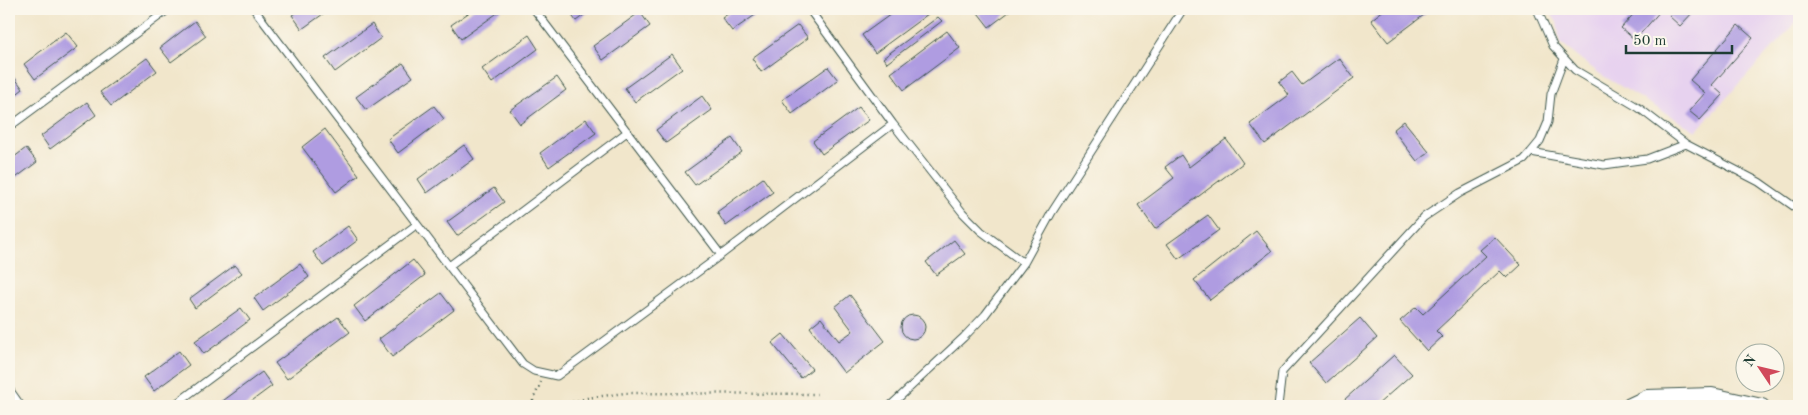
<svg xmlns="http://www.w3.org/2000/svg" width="1808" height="415" viewBox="0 0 1808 415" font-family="'Old Standard TT',serif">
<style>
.built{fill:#e7d2ef}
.building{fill:#af9ce1}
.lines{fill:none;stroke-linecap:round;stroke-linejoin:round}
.lane-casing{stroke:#3e564b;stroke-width:9}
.street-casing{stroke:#3e564b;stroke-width:16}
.path{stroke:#3e564b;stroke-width:2.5;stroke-dasharray:1 4;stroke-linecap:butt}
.lane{stroke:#fff;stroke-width:7}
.street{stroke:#fff;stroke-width:14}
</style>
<rect width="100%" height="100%" fill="#fbf7ec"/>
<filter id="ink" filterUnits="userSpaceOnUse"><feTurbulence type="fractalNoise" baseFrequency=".02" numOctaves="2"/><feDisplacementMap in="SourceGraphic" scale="10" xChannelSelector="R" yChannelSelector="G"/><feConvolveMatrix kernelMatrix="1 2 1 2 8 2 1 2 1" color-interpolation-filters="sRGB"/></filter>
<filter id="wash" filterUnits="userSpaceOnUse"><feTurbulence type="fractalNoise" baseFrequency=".0096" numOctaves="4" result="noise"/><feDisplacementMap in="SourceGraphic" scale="20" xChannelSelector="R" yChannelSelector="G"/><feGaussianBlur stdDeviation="1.12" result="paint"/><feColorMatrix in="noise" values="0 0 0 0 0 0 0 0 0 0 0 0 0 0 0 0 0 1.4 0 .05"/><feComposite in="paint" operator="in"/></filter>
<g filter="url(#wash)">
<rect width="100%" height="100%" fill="#f1e6cb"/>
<path class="built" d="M1547,9H1799V19L1696,131L1600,74L1560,43L1557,22Z"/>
<g id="blocks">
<path class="building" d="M301,9H330L302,29L292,15Z
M474,9H503L461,39L451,25Z
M567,9H592L576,21Z
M735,9H764L732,31L722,18Z
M898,9H930L932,11L875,53L862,35Z
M975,9H1013L989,27Z
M1385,9H1432L1388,42L1371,20Z
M1638,9H1662L1635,40L1621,28Z
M1675,9H1696L1680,26L1669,16Z
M640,12L650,26L603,60L593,46Z
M938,17L942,21L887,63L883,58Z
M195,21L206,36L171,62L160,48Z
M372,24L381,38L335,72L325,58Z
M798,25L808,38L761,72L752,58Z
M1738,25L1753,38L1712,85L1723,95L1700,120L1689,111L1705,93L1690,80Z
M947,31L960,48L904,90L891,73Z
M66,32L78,47L35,79L24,64Z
M529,35L538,49L492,83L482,69Z
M672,54L682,68L635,102L625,88Z
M147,58L157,71L111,106L100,92Z
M1339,58L1354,78L1265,144L1250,124L1289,95L1279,82L1292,72L1302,85Z
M403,63L413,77L366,110L356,97Z
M828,67L838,80L792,114L782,100Z
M12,74L23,89L9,100V76Z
M557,77L566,90L520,124L510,110Z
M702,96L712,110L666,143L656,130Z
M87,102L96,115L50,149L41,136Z
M434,106L444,119L398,153L388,139Z
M859,107L869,120L822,154L813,141Z
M586,119L596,133L549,167L540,153Z
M1404,121L1429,152L1417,161L1393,130Z
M325,129L359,175L336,192L302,147Z
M732,138L742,152L695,185L685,172Z
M1226,139L1243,163L1155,229L1138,205L1174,178L1165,167L1181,155L1189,167Z
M464,145L474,159L427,193L418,179Z
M26,148L37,162L9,183V161Z
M763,178L773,192L726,226L717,212Z
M494,188L504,202L457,236L447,222Z
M1208,215L1219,230L1178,259L1167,244Z
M348,226L358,240L323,266L313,252Z
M1256,231L1272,251L1210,300L1194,280Z
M1495,237L1521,265L1507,278L1500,271L1436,331L1442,337L1427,351L1400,321L1416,307L1423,314L1486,256L1480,250Z
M954,240L965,254L936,275L926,262Z
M413,260L425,275L365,321L354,306Z
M300,264L309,277L263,311L254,298Z
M235,265L242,273L195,308L189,299Z
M441,293L454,310L392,357L379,339Z
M850,295L885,341L844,373L810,327L821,318L839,341L853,331L835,307Z
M241,308L250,320L204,354L195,341Z
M901 327a12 12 0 1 1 24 0a12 12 0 1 1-24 0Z
M338,317L350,332L287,379L275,363Z
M1360,318L1377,338L1326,383L1309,363Z
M783,334L812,369L801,378L772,343Z
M179,351L189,365L154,391L144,377Z
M1394,355L1412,374L1376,406H1350L1344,400Z
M262,372L272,386L245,406H216Z"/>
</g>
</g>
<g filter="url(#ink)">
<use href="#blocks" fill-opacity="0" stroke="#3e564b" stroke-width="1"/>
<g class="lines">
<defs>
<path id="lane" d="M254,9L523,364L534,371L557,376L721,255L893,124
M534,9L721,255
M809,9L893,124L963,213L981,231L1024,263
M1537,9L1553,46L1575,70L1639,108L1686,144L1759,182L1799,210
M9,127L169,9
M1531,152L1604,165L1647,159L1686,144
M449,266L627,132
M9,389L21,406
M173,406L416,225
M890,406L964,337L985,315L1024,263L1052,212L1183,9
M1278,406L1282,372L1424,217L1460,193L1524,160L1531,152L1540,141L1548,122L1551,94L1564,59"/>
<path id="street" d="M1628,406L1647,397L1712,395L1762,406"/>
</defs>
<use href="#lane" class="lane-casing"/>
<use href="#street" class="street-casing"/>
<path class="path" d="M533,406V400L541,382
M558,406L587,398L625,393L817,394"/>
<use href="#lane" class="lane"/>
<use href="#street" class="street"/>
</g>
</g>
<rect width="1808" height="415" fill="none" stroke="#fbf7ec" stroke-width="30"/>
<g transform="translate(1760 368) rotate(305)"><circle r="24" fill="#fbf7ec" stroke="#a3ada2"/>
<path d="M0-4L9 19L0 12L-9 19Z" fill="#d1495b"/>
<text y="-8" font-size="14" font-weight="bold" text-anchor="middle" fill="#1f3d34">N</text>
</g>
<path d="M1626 45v8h106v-8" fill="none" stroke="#1f3d34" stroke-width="2.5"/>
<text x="1633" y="45" font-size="15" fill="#1f3d34" stroke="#fbf7ec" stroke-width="4" paint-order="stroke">50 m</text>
</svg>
